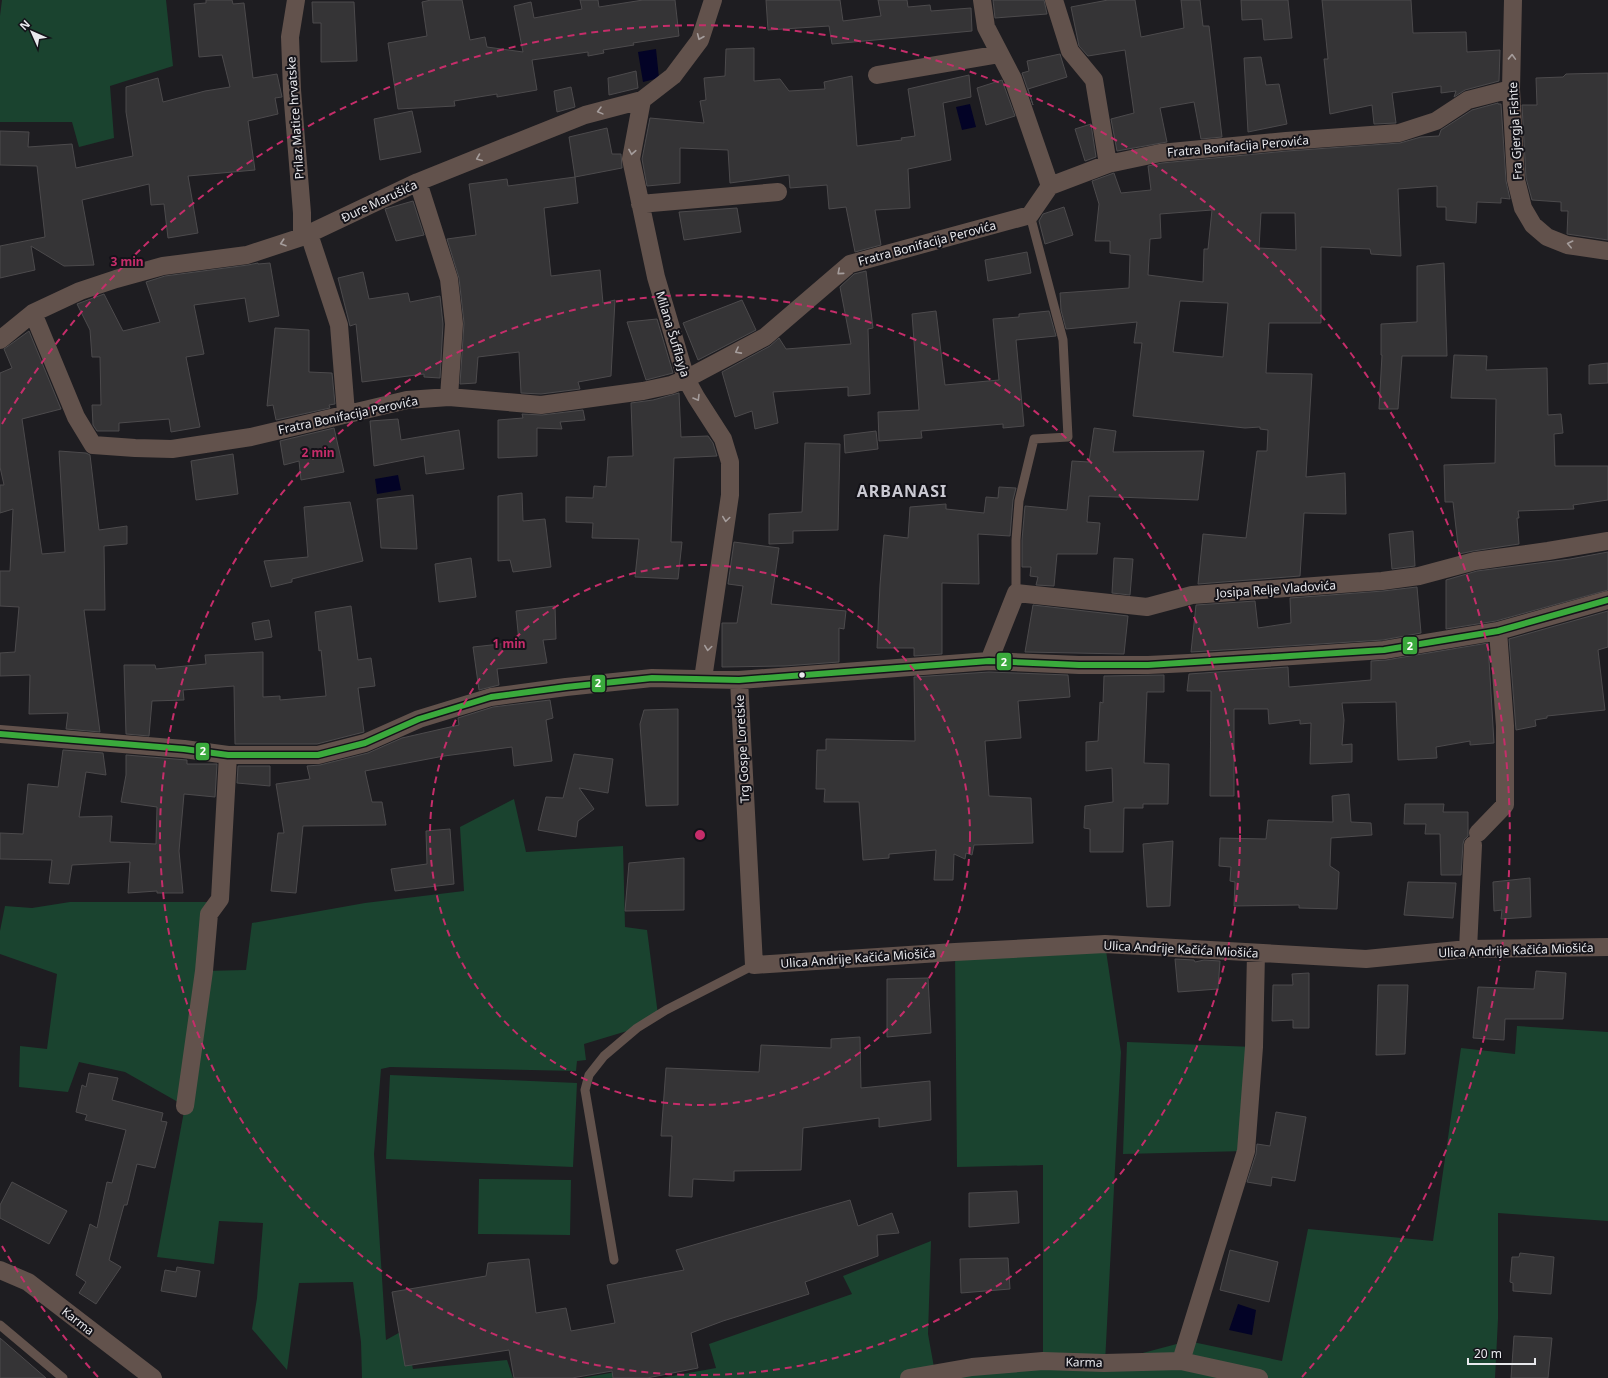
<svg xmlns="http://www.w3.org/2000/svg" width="1608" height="1378" viewBox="0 0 1608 1378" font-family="'Noto Sans',sans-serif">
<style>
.green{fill:#1a432f}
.water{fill:#030326}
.building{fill:#353436;stroke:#4c4a4c;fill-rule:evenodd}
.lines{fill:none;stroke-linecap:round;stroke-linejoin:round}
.lane{stroke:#62524c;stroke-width:9}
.street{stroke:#62524c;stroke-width:18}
.bus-1-casing{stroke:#141319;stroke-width:9}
.bus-1{stroke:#3aaa3c;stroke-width:6}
.oneway{stroke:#a59d9c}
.ring{fill:none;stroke:#c62d6a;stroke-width:2;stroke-dasharray:7 5}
.bus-dot{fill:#e8e8ec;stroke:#141319;stroke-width:1.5}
.labels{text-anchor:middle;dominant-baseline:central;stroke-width:4;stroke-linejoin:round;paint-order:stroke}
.street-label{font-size:12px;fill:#e8e8ec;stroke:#141319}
.district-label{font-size:16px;font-weight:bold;letter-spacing:1px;fill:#cac9d2;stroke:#141319}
.centre{fill:#c62d6a;stroke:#141319;stroke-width:2}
.ring-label{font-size:12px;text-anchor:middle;font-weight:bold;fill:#c62d6a;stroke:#141319;stroke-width:4;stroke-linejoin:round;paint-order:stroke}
.line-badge{stroke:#141319;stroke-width:1.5}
.badge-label{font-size:11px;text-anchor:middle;font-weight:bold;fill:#fff}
</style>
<rect width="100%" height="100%" fill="#1e1d21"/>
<path class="green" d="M2,0H166L173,66L110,86L114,138L79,147L72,122H0V16Z
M514,799L526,852L623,846L625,927L647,930L658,1015L637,1028L584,1044L586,1060L577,1061L576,1071L390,1067L381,1069L374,1154L386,1340L404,1330L413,1369L507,1360L513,1378H362L361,1342L353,1282L299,1283L287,1370L252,1329L257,1298L263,1223L219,1221L214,1264L157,1257L185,1106L125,1072L79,1062L68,1092L19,1087L20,1046L47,1049L57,974L0,954V931L5,906L32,908L70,902H208L204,971L246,970L252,923L365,903L464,891L460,827Z
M1105,944L1121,1052L1105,1363L1188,1341L1282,1361L1308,1229L1433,1241L1461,1048L1515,1054L1517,1026L1608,1032V1221L1498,1213V1319L1495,1378H661L716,1368L709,1344L852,1294L843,1276L931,1241L928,1334L935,1373L1043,1361V1165L957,1167L955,952Z
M1127,1042L1254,1047L1246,1151L1123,1154Z
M390,1075L577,1083L573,1167L386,1159Z
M479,1179L571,1180L570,1235L478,1234Z
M616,1372L619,1378H582Z"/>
<path class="water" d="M656,49L659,78L643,82L638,52Z
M970,104L976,127L962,130L956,107Z
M398,475L401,490L377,494L375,479Z
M1238,1304L1256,1310L1252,1335L1229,1330Z"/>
<path class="building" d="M206,0H232L233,4L244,3L253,78L277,74L282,97L275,98L278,114L248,121L255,170L188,176L198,233L168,238L164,204L151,205L149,184L82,200L94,265L64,266L31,246L35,270L0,278V246L45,237L37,166L0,165V131L29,132L28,147L72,144L76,168L133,156L126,112V87L158,78L163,102L205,91L230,87L222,55L199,57L194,4L206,3Z
M431,0H462L470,40L485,37L487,47L523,52L514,6L531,2L534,18L582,9L580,0H598L599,7L643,0H675L679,36L633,43L634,45L603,50L604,53L588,56V52L532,60L537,90L497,97V94L454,101L455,106L398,109L388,43L427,36L422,2Z
M766,0H840L843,21L881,16L878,0H907L908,7L930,5L931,11L971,8L972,31L832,44L829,26L768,30Z
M993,0H1044L1047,14L995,18Z
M1108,0H1135L1141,37L1184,28L1181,0H1200L1203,26H1209L1222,137L1201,139L1194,102L1160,108L1167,142L1117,151L1111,119L1134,113L1125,50L1088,56L1079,46L1071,7Z
M1241,0H1288L1292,38L1264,40L1262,19L1242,20Z
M1322,0H1411L1413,33L1466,32L1467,52L1500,50L1499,81L1465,90L1454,97L1456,91L1441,93V86L1392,93L1396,123L1374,124L1372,105L1330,114L1324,59H1328Z
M312,2H354L357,61L321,62V23H313Z
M754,48V81L780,79L789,91L825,89L824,82L852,76L857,146L902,140L901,138L915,136L908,89L969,75L971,97L943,103L951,160L908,169L910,208L875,210L881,245L855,252L846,207L829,209L827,185L790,188L789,175L730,183L728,150L680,148V183L647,186L642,159L650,118L704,123L700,101L706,100L704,78L725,76L726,49Z
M1060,54L1067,77L1028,89L1033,105L1022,73L1029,71L1027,61Z
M1261,57L1266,85L1279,84L1287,124L1248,132L1244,58Z
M636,71L638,88L609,95L608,78Z
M1608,73V240L1567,234L1568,211H1561V202L1532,200L1526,178L1522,105H1537L1536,78L1563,77L1566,74Z
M1002,80L1015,116L986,125L977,88Z
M571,87L575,107L557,112L554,91Z
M1498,103V104H1501L1506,181L1510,199L1501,198V203L1477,202L1476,223L1446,220V207H1437V186L1398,189L1401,256L1371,254L1370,249L1321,247V323H1269L1266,373L1312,374L1306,477L1345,473L1346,514L1304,513L1300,576L1198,584L1203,534L1246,538L1257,451H1267L1268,430L1260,429V427L1245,428L1133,416L1142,343H1134L1137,322L1066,329L1061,310L1060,293L1129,288L1130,255L1110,253V241H1095L1099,204L1092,181L1114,173L1121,193L1151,190L1148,166L1162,163L1287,151L1400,143L1421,137L1439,136L1441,130L1472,110ZM1212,210L1208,249H1204L1203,282L1148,275L1150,239L1161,238L1160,214ZM1261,213H1295L1296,250L1259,248ZM1180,301L1228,303L1223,357L1173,352Z
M412,111L421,152L380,160L374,119Z
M1091,124L1096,157L1085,161L1075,129Z
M607,128L612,154H621L622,168L575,177L569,137Z
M575,177L578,203L544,208L551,276L600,270L603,303L615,300L611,376L578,382L580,389L541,394L521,393L519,352L478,357L476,383L460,384L464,323L459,278L447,239L476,235L469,184L507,179L508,186Z
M413,201L424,235L396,241L385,209Z
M1064,207L1073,235L1045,244L1039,221L1043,214Z
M737,208L741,232L684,240L679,212Z
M1027,252L1031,273L988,281L985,260Z
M258,263V264L270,263L279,316L249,322L245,298L194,305L204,354L186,357L200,427L171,432L169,419L119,423V431H97L93,425L92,405H101L100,357H92L90,330L77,304L104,294L123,331L160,322L146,282L165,276L248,265Z
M1444,263L1447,356H1402L1398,409H1379L1382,355H1381V324L1417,322V266Z
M866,271L873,328L868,329L870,394L848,396V387L773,392L778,423L755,429L752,411L735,417L722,372L770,346L779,338L786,349L851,344L840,287L854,274Z
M363,272L369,299L408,293L410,302L440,296L443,324L440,378L424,377V374L362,382L356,324L350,326L338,278Z
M742,300L756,330L698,360L683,323Z
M936,311L945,385L999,380L993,319L1019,317V314L1049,311L1056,336L1016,340L1024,426L1003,428V424L921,431L922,438L879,441L878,412L919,410L912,314Z
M657,319L673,373L646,380L627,322Z
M275,328L309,330V372L332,373L335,404L329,405L330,408L276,420L273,405L267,406Z
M29,331L61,409L22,419L42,554L65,552L59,451L86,453L90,455L99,530L127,526V544L104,546L105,610H84L100,732L66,729L68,713L29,714L30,675L0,676V653L15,652L19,607L0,606V571H10L13,509L0,513V485H4L0,467V373L12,368L4,349Z
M1454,355L1487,356L1486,370L1547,368L1548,415L1561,414L1563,433L1554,434L1555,466H1608V500L1573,505L1574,509L1518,511L1519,518H1517L1519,544L1473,551L1459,554L1453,502H1445L1444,465L1495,463L1496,399L1451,398Z
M1608,363V383L1589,384V365Z
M679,393L681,437L708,436L713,443L717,456L674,458L671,542H682L678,579L635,577L639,539L592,538L593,523L566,522V497L593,498L594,486L606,487L608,457L633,456L631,403L653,400Z
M583,410L585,420L560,422L562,429L537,428V456L498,458V420L523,418L522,414L542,415Z
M398,419L401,440L459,430L464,469L426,474L424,456L374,466L370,421Z
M334,428L344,472L301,480L299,461L284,465L280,441Z
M1094,428L1116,431L1113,452L1204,451L1198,500L1089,496L1087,522L1100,523L1097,554H1057L1054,586L1036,585L1038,577L1030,576L1031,567H1022V540L1025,506L1067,510L1072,461L1089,462Z
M876,431L878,449L845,453L844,435Z
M805,443L840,444L838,530L793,531V543L769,544V514L802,512Z
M233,454L238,494L196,500L191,461Z
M999,487L1016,488L1013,500L1010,536L978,534L979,584L942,583V654L914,656V648H877L880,585L884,535L908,538L910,507L946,504V509L984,513L986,497L998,498Z
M522,493L523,521L545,519L551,567L513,572L510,560L498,561V496Z
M413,495L417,549L381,548L377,499Z
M350,502L363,561L292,579V582L271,587L264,561L308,557L304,507Z
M1413,531L1415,566L1392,569L1389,534Z
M734,542L779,548L771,604L846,611L844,629L839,628V662L784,666L722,667V623H737L743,586L728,584Z
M1608,552V590L1496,621L1446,629V580L1477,571L1570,559Z
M471,558L476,597L439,602L435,564Z
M1114,558L1133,559L1130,595L1112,593Z
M1417,587L1421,633L1383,640L1191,652L1196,605L1255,601L1258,628L1291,623L1290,598L1383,591Z
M1033,605L1128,616L1124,654L1025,652Z
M351,606L358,660L371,658L375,686L358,688L364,732L317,744H235L234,686L183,690L184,700L152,701L149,736L126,734L124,665H155L156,669L206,664L205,655L263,652V697L280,696V700L326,696L321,650L319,651L315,612Z
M555,606L556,639L543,640L547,663L497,669L499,685L479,690L473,647L519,642L516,611Z
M1608,611V647L1598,650L1605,710L1547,716V718L1535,720L1536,726L1516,730L1509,639Z
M269,620L272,637L255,640L252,623Z
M1488,643L1494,743L1470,745V741L1436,747L1437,758L1398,760L1396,702L1342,703L1344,720L1342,745L1352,744V762L1310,764L1311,723L1300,724V720L1269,724L1268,709H1234V796H1210L1211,691H1187L1189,674L1288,667L1289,687L1371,680V661L1386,660Z
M989,672L1068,675L1070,697L1018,701L1021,738L985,741L989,796L1031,798L1033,843L974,845L972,855L966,853L965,859L954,854L953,880H934L936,850L889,854V858L863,860L859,802H824L825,789H816L817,750H826V739L915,741L914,677Z
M1164,675V692H1147L1144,763L1169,764L1168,804H1143V808H1124L1123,852H1090V829L1084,828L1085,806L1113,802L1112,768L1086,771V742L1098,741L1100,702L1103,703L1104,676Z
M550,700L553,718L546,720L552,761L514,766L512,747L444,756L365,771L372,802H382L386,825L303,826L296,893L271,891L278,833H284L276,784L310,779L307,766L320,765L368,753L402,738L459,725L458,718L493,707Z
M678,709V805L646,806L640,724L644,710Z
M63,750L103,753L106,775L86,772L79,817L112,816L110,842L156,844L157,807L121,802L126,775V755L187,760V764H217L215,797L184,794L179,851L183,893H157V891L128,893L130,862L72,865L69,884L49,883L52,860L0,859V833L23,834L28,784L58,787Z
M574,754L613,759L608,793L579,788L594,809L578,821L576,837L538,830L546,797L563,798Z
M238,766H270V786L237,783Z
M1349,794L1351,822L1371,823L1372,835L1331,838L1330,866L1339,872L1337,909L1299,908V905L1234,906L1235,882L1230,881L1231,867L1219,866L1220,838L1266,839L1268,820L1333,822L1332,796Z
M1405,804H1444L1443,812H1468V836L1464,840L1463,844L1461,875H1441L1440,834H1425L1426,824H1404Z
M450,829L454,884L395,891L391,869L427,864L426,831Z
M1173,841L1170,906L1147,907L1143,844Z
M684,858V910L625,911L629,863Z
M1530,878L1531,917L1501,919L1502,910L1494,911L1493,882Z
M1408,882L1456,883L1453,918L1404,915Z
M1175,959L1194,960L1195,962L1204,960L1220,961L1218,989L1178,992Z
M1536,971L1566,973L1563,1019H1505L1504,1040L1473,1038L1478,987L1534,989Z
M1309,973V1028H1293V1020L1272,1021L1273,985H1293L1292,974Z
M928,978L931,1033L887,1037V979Z
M1378,985H1408L1405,1054L1376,1055Z
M860,1037L861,1088L930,1081L931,1120L879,1127V1118L803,1128L801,1170L734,1171V1181L693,1179L692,1197L669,1196L672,1136H661L666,1068L759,1072L761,1045L831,1048V1039Z
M89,1073L118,1078L112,1100L163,1113L161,1121L167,1122L155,1168L137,1164L127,1205H124L109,1260L121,1267L96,1304L79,1293L86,1282L76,1275L90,1224L97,1228L107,1182L112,1183L126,1130L85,1120L87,1115L76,1112L82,1085L86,1087Z
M1276,1112L1306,1117L1295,1181L1272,1177L1271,1186L1247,1182L1256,1154L1257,1144L1270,1146Z
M12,1182L67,1211L49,1244L0,1218V1205Z
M1017,1191L1019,1223L969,1227V1193Z
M850,1200L858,1226L892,1213L899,1233L877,1235L878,1256L805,1282L809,1294L723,1321L691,1333L698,1368L647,1378H613L612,1371L572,1378H514L509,1350L405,1366L392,1292L486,1276L488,1263L529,1259L536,1313L566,1308L571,1331L615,1323L607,1285L684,1270L676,1250Z
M1230,1250L1278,1262L1269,1302L1220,1290Z
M1520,1253L1554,1257L1551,1294L1513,1291V1283L1510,1282L1512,1257H1519Z
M1008,1258L1010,1289L961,1293L960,1259Z
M177,1267L200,1271L196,1297L161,1291L165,1270L176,1272Z
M1514,1336L1552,1338L1548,1378H1511Z
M0,1338L46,1378H0Z"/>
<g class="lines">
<path class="lane" d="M1016,593V540L1019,501L1034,439L1068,437L1063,340L1030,215
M614,1260L585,1090L589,1075L604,1056L637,1028L666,1010L754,965
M0,1325L63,1378"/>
<path class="street" d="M296,0L290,37L292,90L302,213V237
M982,0L986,27L1013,79L1050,186
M1054,0L1070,51L1094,80L1108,164
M1513,0L1511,89L1516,180L1523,208L1533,225L1547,237L1567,245L1608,251
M877,75L1000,54
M642,100L631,159L656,277L686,379L696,397L723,439L730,462V495L703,679
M418,182L449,279L454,324L449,397
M640,204L778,192
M309,234L339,325L346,413
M33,313L76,417L93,445L135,448L172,449L251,437L407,400L449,397L541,405L643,391L671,385L686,379L765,337L850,264L1030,215L1050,186L1108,164L1160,153L1286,141L1399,133L1436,121L1468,100L1511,89
M0,340L33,313L80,291L116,279L163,266L247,255L302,237L418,182L535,135L585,115L642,100L673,76L700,40L713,0
M989,661L1016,593L1147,607L1192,595L1382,581L1419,576L1475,561L1548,551L1608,541
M739,680L754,965L955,952L1105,944L1366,959L1468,949L1608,947
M0,734L184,749L228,755H318L365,743L419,719L491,697L566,687L652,678L739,680L989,661L1079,665H1148L1189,663L1384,650L1498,631L1608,600
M1478,833L1505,805V726L1498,631
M1468,949L1473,845
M185,1106L204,971L209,914L220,899L228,755
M0,1270L28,1282L153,1378
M1181,1361L1246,1151L1254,1047L1256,953
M909,1378L972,1367L1043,1361L1104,1363L1181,1361L1259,1378"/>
<defs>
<path id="bus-1" d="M0,734L184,749L228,755H318L365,743L419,719L491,697L566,687L652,678L739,680L989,661L1079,665H1148L1384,650L1498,631L1608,600"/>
</defs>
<use href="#bus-1" class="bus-1-casing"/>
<use href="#bus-1" class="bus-1"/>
</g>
<defs><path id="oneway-chevron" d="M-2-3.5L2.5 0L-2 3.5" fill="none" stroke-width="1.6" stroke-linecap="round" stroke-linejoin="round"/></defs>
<g class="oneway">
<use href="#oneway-chevron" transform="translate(700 37) rotate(113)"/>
<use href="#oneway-chevron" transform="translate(1512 57) rotate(-88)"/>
<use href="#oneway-chevron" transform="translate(600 111) rotate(165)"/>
<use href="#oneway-chevron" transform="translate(632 152) rotate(100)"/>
<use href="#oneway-chevron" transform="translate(479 158) rotate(158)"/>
<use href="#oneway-chevron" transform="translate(283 243) rotate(162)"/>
<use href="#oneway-chevron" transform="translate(1570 244) rotate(-167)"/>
<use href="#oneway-chevron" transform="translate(840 272) rotate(139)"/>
<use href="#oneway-chevron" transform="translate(738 351) rotate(152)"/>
<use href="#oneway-chevron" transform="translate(697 398) rotate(59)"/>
<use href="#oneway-chevron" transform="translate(726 519) rotate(98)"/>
<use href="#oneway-chevron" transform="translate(708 648) rotate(98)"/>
</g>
<g class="ring">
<circle cx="700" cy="835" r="270"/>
<circle cx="700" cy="835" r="540"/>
<path d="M98 1377A810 810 0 0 1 2 1246M2 424A810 810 0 1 1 1302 1377"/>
</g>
<circle class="bus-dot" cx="802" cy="675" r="3.5"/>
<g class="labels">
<g class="street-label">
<text transform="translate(295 118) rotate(-94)">Prilaz Matice hrvatske</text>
<text transform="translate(1515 131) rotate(-93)">Fra Gjergja Fishte</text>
<text transform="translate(1238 146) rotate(-5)">Fratra Bonifacija Perovića</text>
<text transform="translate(379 201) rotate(-25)">Đure Marušića</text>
<text transform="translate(927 243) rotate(-15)">Fratra Bonifacija Perovića</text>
<text transform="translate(673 334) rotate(73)">Milana Šufflayja</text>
<text transform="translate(348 415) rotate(-12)">Fratra Bonifacija Perovića</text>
<text transform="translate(1276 589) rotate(-4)">Josipa Relje Vladovića</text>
<text transform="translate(742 749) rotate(-93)">Trg Gospe Loretske</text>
<text transform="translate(1181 949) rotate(3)">Ulica Andrije Kačića Miošića</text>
<text transform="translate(1516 950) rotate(-2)">Ulica Andrije Kačića Miošića</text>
<text transform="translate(858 958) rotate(-4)">Ulica Andrije Kačića Miošića</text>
<text transform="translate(78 1321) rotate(38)">Karma</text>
<text transform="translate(1084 1362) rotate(1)">Karma</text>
</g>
<g class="district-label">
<text x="902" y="491">ARBANASI</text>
</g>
</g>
<circle cx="700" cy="835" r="6" class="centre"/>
<g class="ring-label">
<text x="127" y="266">3 min</text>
<text x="318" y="457">2 min</text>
<text x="509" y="648">1 min</text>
</g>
<g class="line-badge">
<rect x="1402" y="636" width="16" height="19" rx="4" fill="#3aaa3c"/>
<rect x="996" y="652" width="16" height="19" rx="4" fill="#3aaa3c"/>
<rect x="591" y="674" width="15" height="19" rx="4" fill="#3aaa3c"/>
<rect x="195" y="742" width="15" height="19" rx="4" fill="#3aaa3c"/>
</g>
<g class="badge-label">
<text x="1410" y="650">2</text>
<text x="1004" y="666">2</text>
<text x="598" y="687">2</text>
<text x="203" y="755">2</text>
</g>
<g transform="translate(32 32) rotate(315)" stroke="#141319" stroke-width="3" paint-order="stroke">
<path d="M0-3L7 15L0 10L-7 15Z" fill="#e8e8ec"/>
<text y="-6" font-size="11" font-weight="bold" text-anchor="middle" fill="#e8e8ec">N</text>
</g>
<path d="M1468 1358v6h67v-6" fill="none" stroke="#e8e8ec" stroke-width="2"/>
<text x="1474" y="1358" font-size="12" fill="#e8e8ec" stroke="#141319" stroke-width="3" paint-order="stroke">20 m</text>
</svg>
